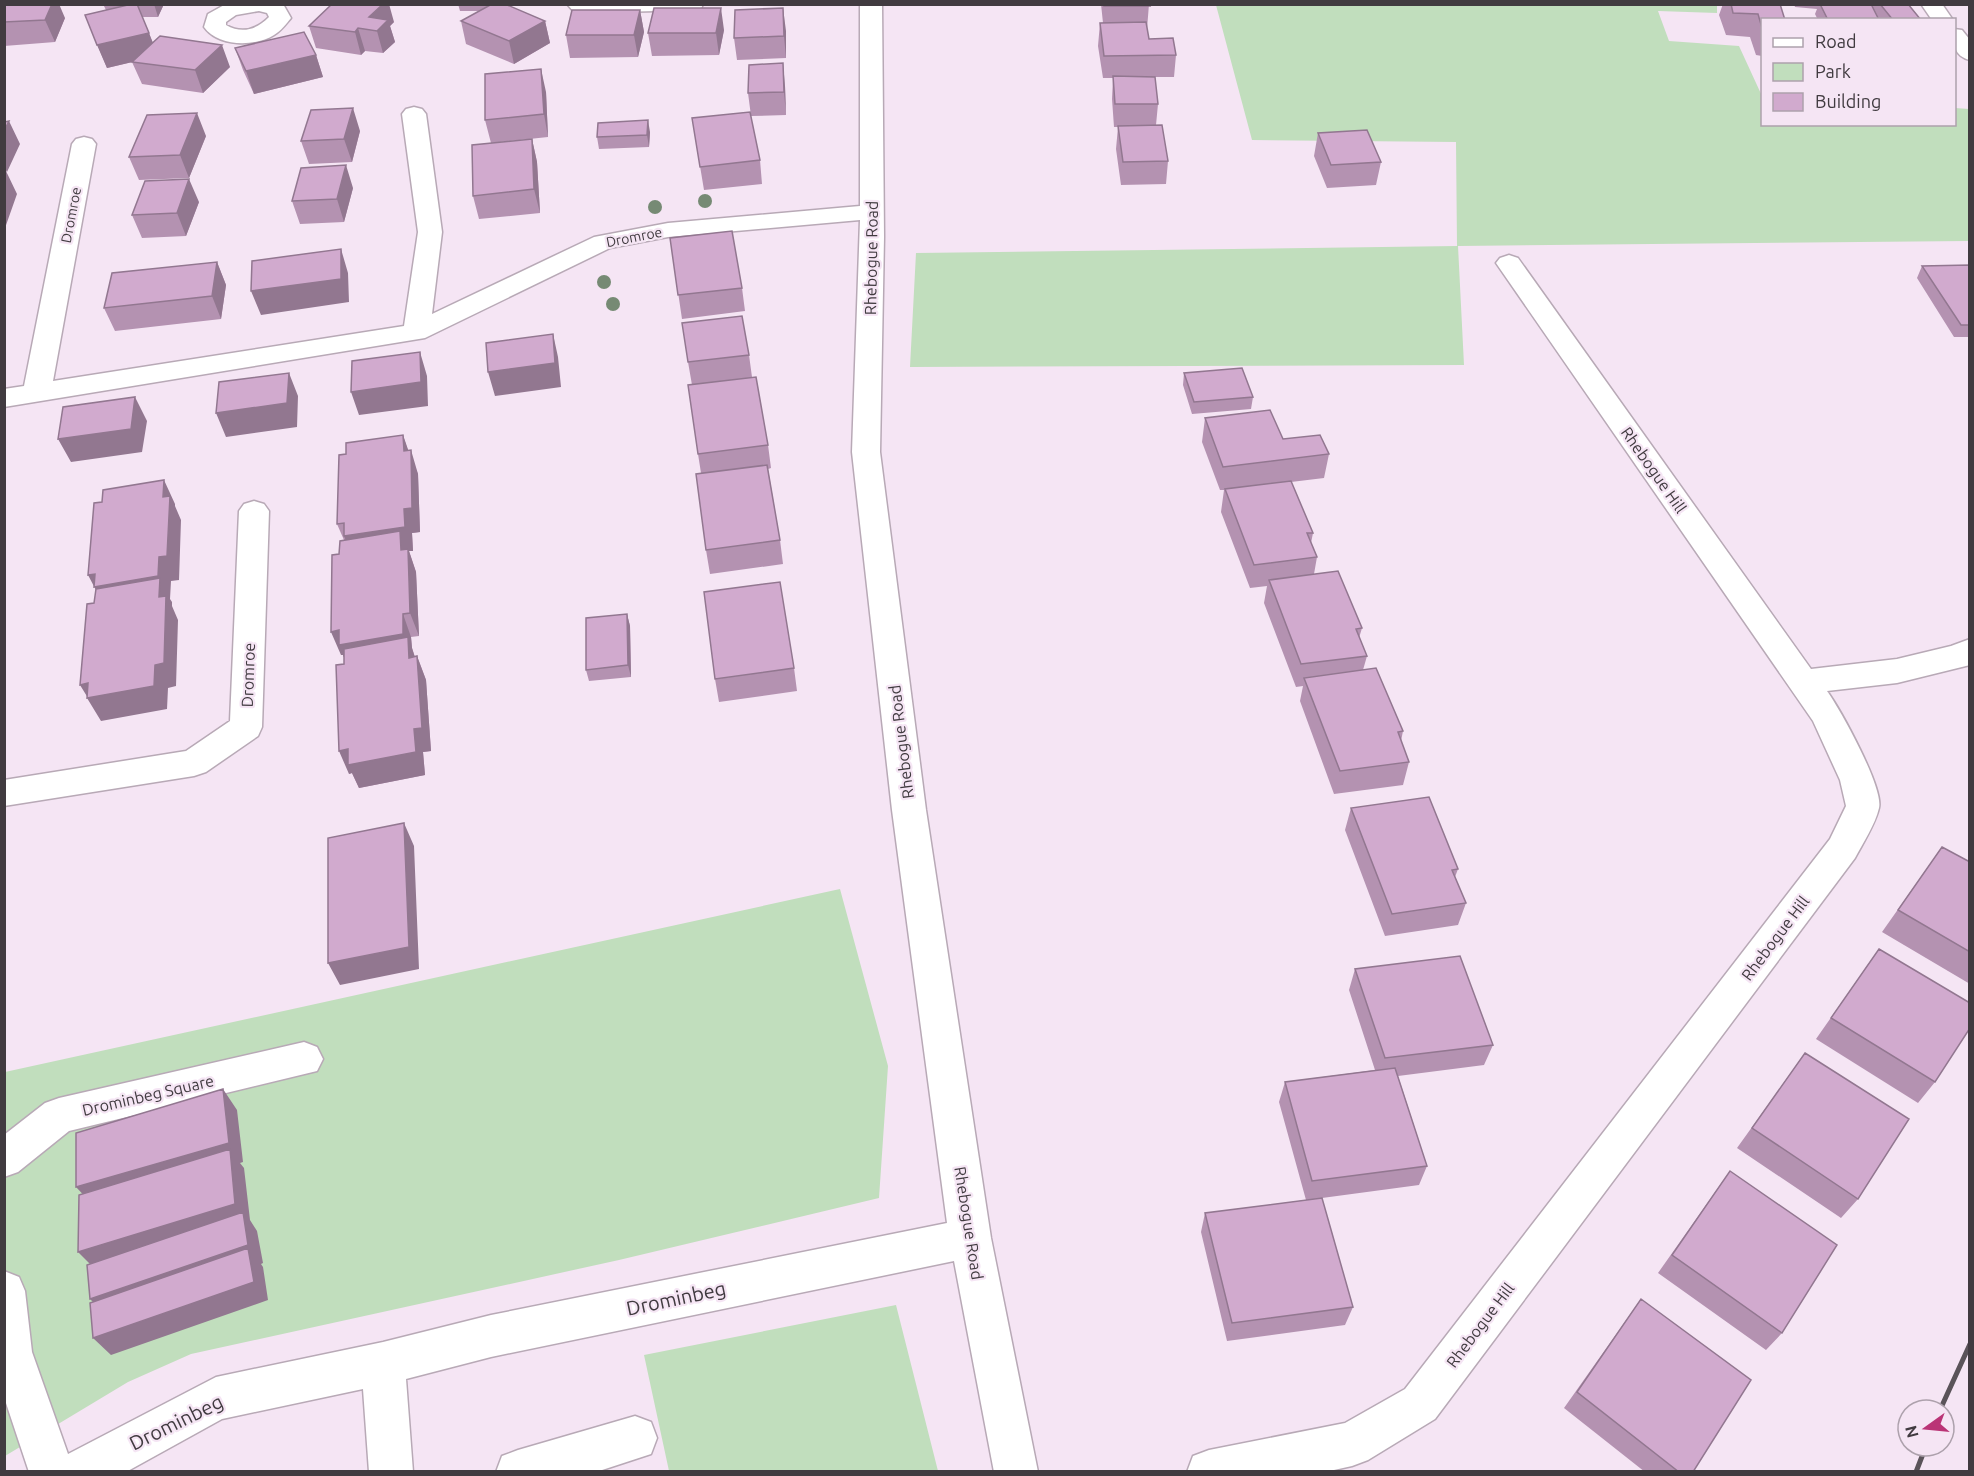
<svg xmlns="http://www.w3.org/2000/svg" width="1974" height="1476" viewBox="0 0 1974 1476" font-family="Ubuntu,sans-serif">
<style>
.green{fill:#c1debd}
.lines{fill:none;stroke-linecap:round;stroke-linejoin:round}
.minor-casing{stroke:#b8a9b6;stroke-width:3}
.major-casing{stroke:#b8a9b6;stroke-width:3}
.minor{fill:#fff;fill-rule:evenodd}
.major{fill:#fff;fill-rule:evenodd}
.rail{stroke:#5a5359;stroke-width:5}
.tree{fill:#768a74}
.wall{fill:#b492b1}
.shaded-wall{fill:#927790}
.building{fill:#d1aace;stroke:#927790;stroke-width:1.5}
.labels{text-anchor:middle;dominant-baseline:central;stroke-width:4.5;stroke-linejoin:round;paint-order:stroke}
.far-street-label{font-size:14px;fill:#413b40;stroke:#f5e5f4}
.street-label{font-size:16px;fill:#413b40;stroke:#f5e5f4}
.near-street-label{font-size:20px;fill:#413b40;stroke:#f5e5f4}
</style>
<rect width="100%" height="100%" fill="#f5e5f4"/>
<path class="green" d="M1216,5H1717V13L1658,11L1669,41L1739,46L1762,96V124H1954L1955,108L1969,109V241L1458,246L1464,365L910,367L916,253L1457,246L1456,142L1252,140Z
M840,889L888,1066L879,1198L619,1260L191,1354L128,1382L5,1456V1072Z
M896,1305L938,1471H669L644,1355Z"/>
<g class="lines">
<defs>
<path id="minor" d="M226,4H283L291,18C286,24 281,31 274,35C255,47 218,47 204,27L208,14ZM259,11L267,13L269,17C256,30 242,34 226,25V22L236,15Z
M567,4H703L701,9L693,10L582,13L574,12Z
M860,4H882L884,237L880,452L926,810L991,1238L1038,1472H994L954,1261L491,1357L406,1379L413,1472H369L363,1389L222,1419L126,1472H29L4,1397V1271L19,1277L25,1291L32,1352L68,1454L216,1377L383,1342L491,1315L947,1223L892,810L852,452L860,220L668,237L610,248L425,338L4,407V389L24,386L72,144L76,139L84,137L92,139L96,144L53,381L404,326L418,232L402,114L406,109L414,107L422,109L426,114L442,232L432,314L594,237L668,223L860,206Z
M1509,255L1518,258L1811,669L1897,659L1951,646L1970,639V665L1897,683L1827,691C1840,709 1884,788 1879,808C1875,825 1863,843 1855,858L1435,1419L1368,1460L1352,1466L1325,1472H1187L1193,1456L1209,1450L1345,1423L1405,1389L1830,839L1846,806L1840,780L1813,721L1496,263L1500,258Z
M254,501L264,504L269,511L262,727L258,736L206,772L194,776L4,806V780L186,751L230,721L239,511L244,504Z
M304,1042L317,1047L323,1059L317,1071L69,1131L18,1172L4,1177V1135L45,1103L59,1098Z
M635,1416L651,1422L657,1438L651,1454L596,1472H496L502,1456L518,1450Z"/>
<path id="major" d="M1921,4H1942L1953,20H1932Z
M1954,29L1962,30L1970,40V60C1953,56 1954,43 1954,29Z"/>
</defs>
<use href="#minor" class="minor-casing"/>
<use href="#major" class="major-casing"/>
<use href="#minor" class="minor"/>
<use href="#major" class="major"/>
<path class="rail" d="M1940,1410L1970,1344
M1916,1472L1926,1446"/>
</g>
<g class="tree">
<circle cx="705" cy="201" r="7"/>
<circle cx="655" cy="207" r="7"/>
<circle cx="604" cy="282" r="7"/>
<circle cx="613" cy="304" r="7"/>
</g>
<path class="wall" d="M4,4L65,18L55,42L4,46Z
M103,4H164L158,17H142L153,43L230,67L203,93L142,84L132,62L107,68L85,15L106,10Z
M458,4H510L509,6L545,21L550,43L514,64L466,44L461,21L480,11H460Z
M1101,4H1149L1147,29L1149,39L1176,55L1174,77H1155L1158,104L1156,125L1168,161L1166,184L1121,185L1116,149L1118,127H1114L1112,99L1113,78H1103L1098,46L1100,23H1103Z
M1723,4H1780L1762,20V56L1756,55L1750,37L1726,35L1719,15Z
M1794,4H1908L1921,20H1818L1815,14L1817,9L1795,7Z
M640,10L644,32L638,57L570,58L566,35Z
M394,22L390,26L395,42L383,53L365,51L361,55L316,48L309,26Z
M724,30L719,55L652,56L648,33Z
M786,31V58L737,60L734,38Z
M235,48L316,55L323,77L254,94L243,70Z
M785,86L786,115L751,116L748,93Z
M546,92L548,137L491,143L485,120Z
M692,118L760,160L762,184L704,190Z
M360,131L352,162L309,164L301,141Z
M650,132L649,147L599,149L597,137Z
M1318,133L1381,162L1376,185L1327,188L1314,156Z
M206,136L189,178L139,180L129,157Z
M532,139L537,162L540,213L479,219L473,196Z
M353,188L344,222L300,224L292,201Z
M199,202L186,236L142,238L132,215Z
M670,238L742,288L745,311L682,319Z
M217,262L226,285L221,319L115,331L104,308Z
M1970,265V337H1954L1917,278L1922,266Z
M749,355L752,377L768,445L771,468L768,469L780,540L783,564L710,574L706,550L701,473L698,454L692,385L688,362Z
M1184,373L1253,397L1251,409L1192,414L1183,385Z
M1205,418L1329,454L1324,478L1291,482L1313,533L1311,543L1317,557L1314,574L1362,628L1359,638L1367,656L1363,670L1403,731L1401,741L1409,762L1403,785L1334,794L1300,701L1303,686L1296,687L1264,603L1267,586L1250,588L1221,512L1224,490H1220L1202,442Z
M403,435L408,451L418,474L420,532L412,533L413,551H409L416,572L419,636L411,637L412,648L415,657L417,656L426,680L431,751L423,752L425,775L359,788L352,773L349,774L344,657L343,655H341L339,554L344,540L337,524L346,454Z
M627,614L630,626L631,677L589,681L586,670Z
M794,668L797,691L719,702L715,679Z
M1351,808L1458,869L1455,877L1466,903L1458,925L1385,936L1345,830Z
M1942,847L1970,862V984L1882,932Z
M1879,949L1935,1082L1918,1103L1816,1039Z
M1355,969L1493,1045L1484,1065L1398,1076L1427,1166L1419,1185L1322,1198L1353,1307L1345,1325L1227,1341L1201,1232L1205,1213L1306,1200L1279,1102L1285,1082L1375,1070L1349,990Z
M1805,1053L1858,1199L1841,1218L1737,1148Z
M1730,1171L1782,1333L1766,1350L1658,1273Z
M1641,1299L1693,1472H1645L1564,1408Z"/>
<path class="shaded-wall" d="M52,4H59L65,18L55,42L45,20Z
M154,4H164L158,17Z
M383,4H389L394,22L390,26L395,42L383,53L377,31L369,17Z
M721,8L724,30L719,55L716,33Z
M783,8L786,31V58L784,36Z
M640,10L644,32L638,57L634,35Z
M545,21L550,43L514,64L509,41Z
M358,28L365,51L361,55L355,32Z
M149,33L158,56L107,68L97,45Z
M222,45L230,67L203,93L195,70Z
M316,55L323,77L254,94L246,71Z
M783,63L785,86L786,115L784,92Z
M541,69L546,92L548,137L544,114Z
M353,108L360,131L352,162L344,139Z
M197,113L206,136L189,178L180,155Z
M648,120L650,132L649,147L647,135Z
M9,121L20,144L7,172L4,167V131Z
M532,139L537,162L540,213L534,189Z
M346,165L353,188L344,222L337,199Z
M6,171L17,194L5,228L4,173Z
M189,179L199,202L186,236L177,213Z
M341,249L348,273L349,302L261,315L251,291Z
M217,262L226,285L221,319L212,296Z
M553,334L558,357L561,387L495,396L488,372Z
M420,352L427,376L428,406L359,415L351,392Z
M289,373L298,396L297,427L226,437L216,413Z
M135,397L147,421L142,452L71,462L58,439Z
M403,435L411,458V450L418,474L420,532L412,533L413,551H409L416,572L419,636L410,613L354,560L344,536L404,509Z
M164,480L175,504V506L181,520L179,580L171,581L170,599L172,602V606L178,620L176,686L168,688L167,709L101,721L87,698H88L80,685L107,611L88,575L163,497Z
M403,614L411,637L412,648L416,661L348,668L343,655H341L331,632Z
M627,614L630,626L631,677L628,665Z
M417,656L426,680L431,751L423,752L425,775L359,788L352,773L349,774L339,751L414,729Z
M404,823L414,846L419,969L340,985L328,963Z
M223,1089L237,1110L243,1162L240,1163L244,1168L250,1220L257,1231L263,1263L261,1264L263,1267L268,1300L111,1355L93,1338L108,1317L90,1299L96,1270L78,1252L94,1206L76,1187Z"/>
<path class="building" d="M4,4H52L45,20L4,22Z
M132,4H137L149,33L97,45L85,15Z
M332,4H383L369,17L388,20L377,31L358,28L355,32L309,26Z
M492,4H505L545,21L509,41L461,21Z
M1104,4H1149L1150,6H1104Z
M1731,4H1780L1785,20H1762V28L1758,14L1733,13Z
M1820,4H1871L1879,20H1828Z
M1880,4H1908L1921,20H1893Z
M654,8H721L716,33H648Z
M783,8L784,36L734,38L735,10Z
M572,10H640L634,35H566Z
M1146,22L1149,39L1173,38L1176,55L1104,56L1100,23Z
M304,32L316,55L246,71L235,48Z
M160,36L222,45L195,70L132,62Z
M783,63L784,92L748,93L749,65Z
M541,69L544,114L485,120V74Z
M1113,76L1155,77L1158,104H1115Z
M353,108L344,139L301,141L311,110Z
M750,112L760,160L700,167L692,118Z
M197,113L180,155L129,157L147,115Z
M648,120L647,135L597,137L598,123Z
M9,121L4,131V122Z
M1162,125L1168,161L1123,162L1118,126Z
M1367,130L1381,162L1331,165L1318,133Z
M532,139L534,189L473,196L472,145Z
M346,165L337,199L292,201L301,168Z
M189,179L177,213L132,215L145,181Z
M732,231L742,288L678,295L670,238Z
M341,249V279L251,291L252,261Z
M217,262L212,296L104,308L112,273Z
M1970,265V325H1961L1922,266Z
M742,316L749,355L688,362L682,323Z
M553,334L555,363L488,372L486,343Z
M420,352L421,382L351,392L352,361Z
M1242,368L1253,397L1194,402L1184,373Z
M289,373L287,403L216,413L219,382Z
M756,377L768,445L698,454L688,385Z
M135,397L131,429L58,439L63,407Z
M1270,410L1283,439L1320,435L1329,454L1223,467L1205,418Z
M403,435L404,451L411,450L412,508L404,509L405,527L344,536V523L337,524L338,489L339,455L346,454V443Z
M767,465L780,540L706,550L696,474Z
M164,480L163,497L170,496L167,556L159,557L158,576L94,587L95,574L88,575L94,503L102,502L103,490Z
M1291,481L1313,533H1307L1317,557L1254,565L1225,489Z
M400,531L401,550L408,549L409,580L410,613L403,614V634L339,645V630L331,632L332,555L339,554L340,541Z
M1338,571L1362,628L1356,629L1367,656L1301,664L1269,580Z
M160,578L159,597L166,596L164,663L155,665L154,686L87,698L88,683L80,685L87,604L94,603L96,589Z
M780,582L794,668L715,679L704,592Z
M627,614L628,665L586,670V618Z
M408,637L409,658L417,656L422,728L414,729L416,752L348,765V749L339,751L336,665L344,664V649Z
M1376,668L1403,731L1398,732L1409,762L1340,771L1304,678Z
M1429,797L1458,869L1452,870L1466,903L1392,914L1351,808Z
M404,823L409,947L328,963V838Z
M1942,847L1970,862V952L1898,910Z
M1879,949L1970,1003V1028L1935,1082L1831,1018Z
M1460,956L1493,1045L1385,1058L1355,969Z
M1805,1053L1909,1119L1858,1199L1752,1128Z
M1395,1068L1427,1166L1312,1181L1285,1082Z
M223,1089L229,1143L76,1187V1133Z
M230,1149L235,1204L78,1252L79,1195Z
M1730,1171L1837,1245L1782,1333L1672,1255Z
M1322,1198L1353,1307L1232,1323L1205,1213Z
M243,1212L248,1245L90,1299L87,1265Z
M248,1248L254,1282L93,1338L90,1303Z
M1641,1299L1751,1380L1693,1472H1679L1577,1392Z"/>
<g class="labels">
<g class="far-street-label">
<text transform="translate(71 215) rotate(-79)">Dromroe</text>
<text transform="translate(634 237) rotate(-11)">Dromroe</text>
</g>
<g class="street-label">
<text transform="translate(871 258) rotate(-89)">Rhebogue Road</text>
<text transform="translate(1654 470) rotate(55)">Rhebogue Hill</text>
<text transform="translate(248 675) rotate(-88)">Dromroe</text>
<text transform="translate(901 742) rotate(-97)">Rhebogue Road</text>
<text transform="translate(1775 938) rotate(-53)">Rhebogue Hill</text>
<text transform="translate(148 1095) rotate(-13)">Drominbeg Square</text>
<text transform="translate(969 1223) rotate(81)">Rhebogue Road</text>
<text transform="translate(1480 1325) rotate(-53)">Rhebogue Hill</text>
</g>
<g class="near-street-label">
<text transform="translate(676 1298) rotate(-12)">Drominbeg</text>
<text transform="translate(176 1422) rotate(-26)">Drominbeg</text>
</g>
</g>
<rect width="1974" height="1476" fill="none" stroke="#413b40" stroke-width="12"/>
<rect x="1761" y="18" width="195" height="108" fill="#f5e5f4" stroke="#ada1ac" stroke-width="1.5"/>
<rect x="1773" y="38" width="30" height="9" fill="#ffffff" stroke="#ada1ac" stroke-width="1.5"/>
<text x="1815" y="48" font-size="18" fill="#413b40">Road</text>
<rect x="1773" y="63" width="30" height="18" fill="#c1debd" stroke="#ada1ac" stroke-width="1.5"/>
<text x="1815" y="78" font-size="18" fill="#413b40">Park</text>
<rect x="1773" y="93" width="30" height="18" fill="#d1aace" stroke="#ada1ac" stroke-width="1.5"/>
<text x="1815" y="108" font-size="18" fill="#413b40">Building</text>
<g transform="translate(1926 1428) rotate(255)"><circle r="28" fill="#f5e5f4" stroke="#ada1ac" stroke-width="1.5"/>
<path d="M0-4.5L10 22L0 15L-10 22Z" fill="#ba3476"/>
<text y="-9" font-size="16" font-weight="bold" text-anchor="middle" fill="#413b40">N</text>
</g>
</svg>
